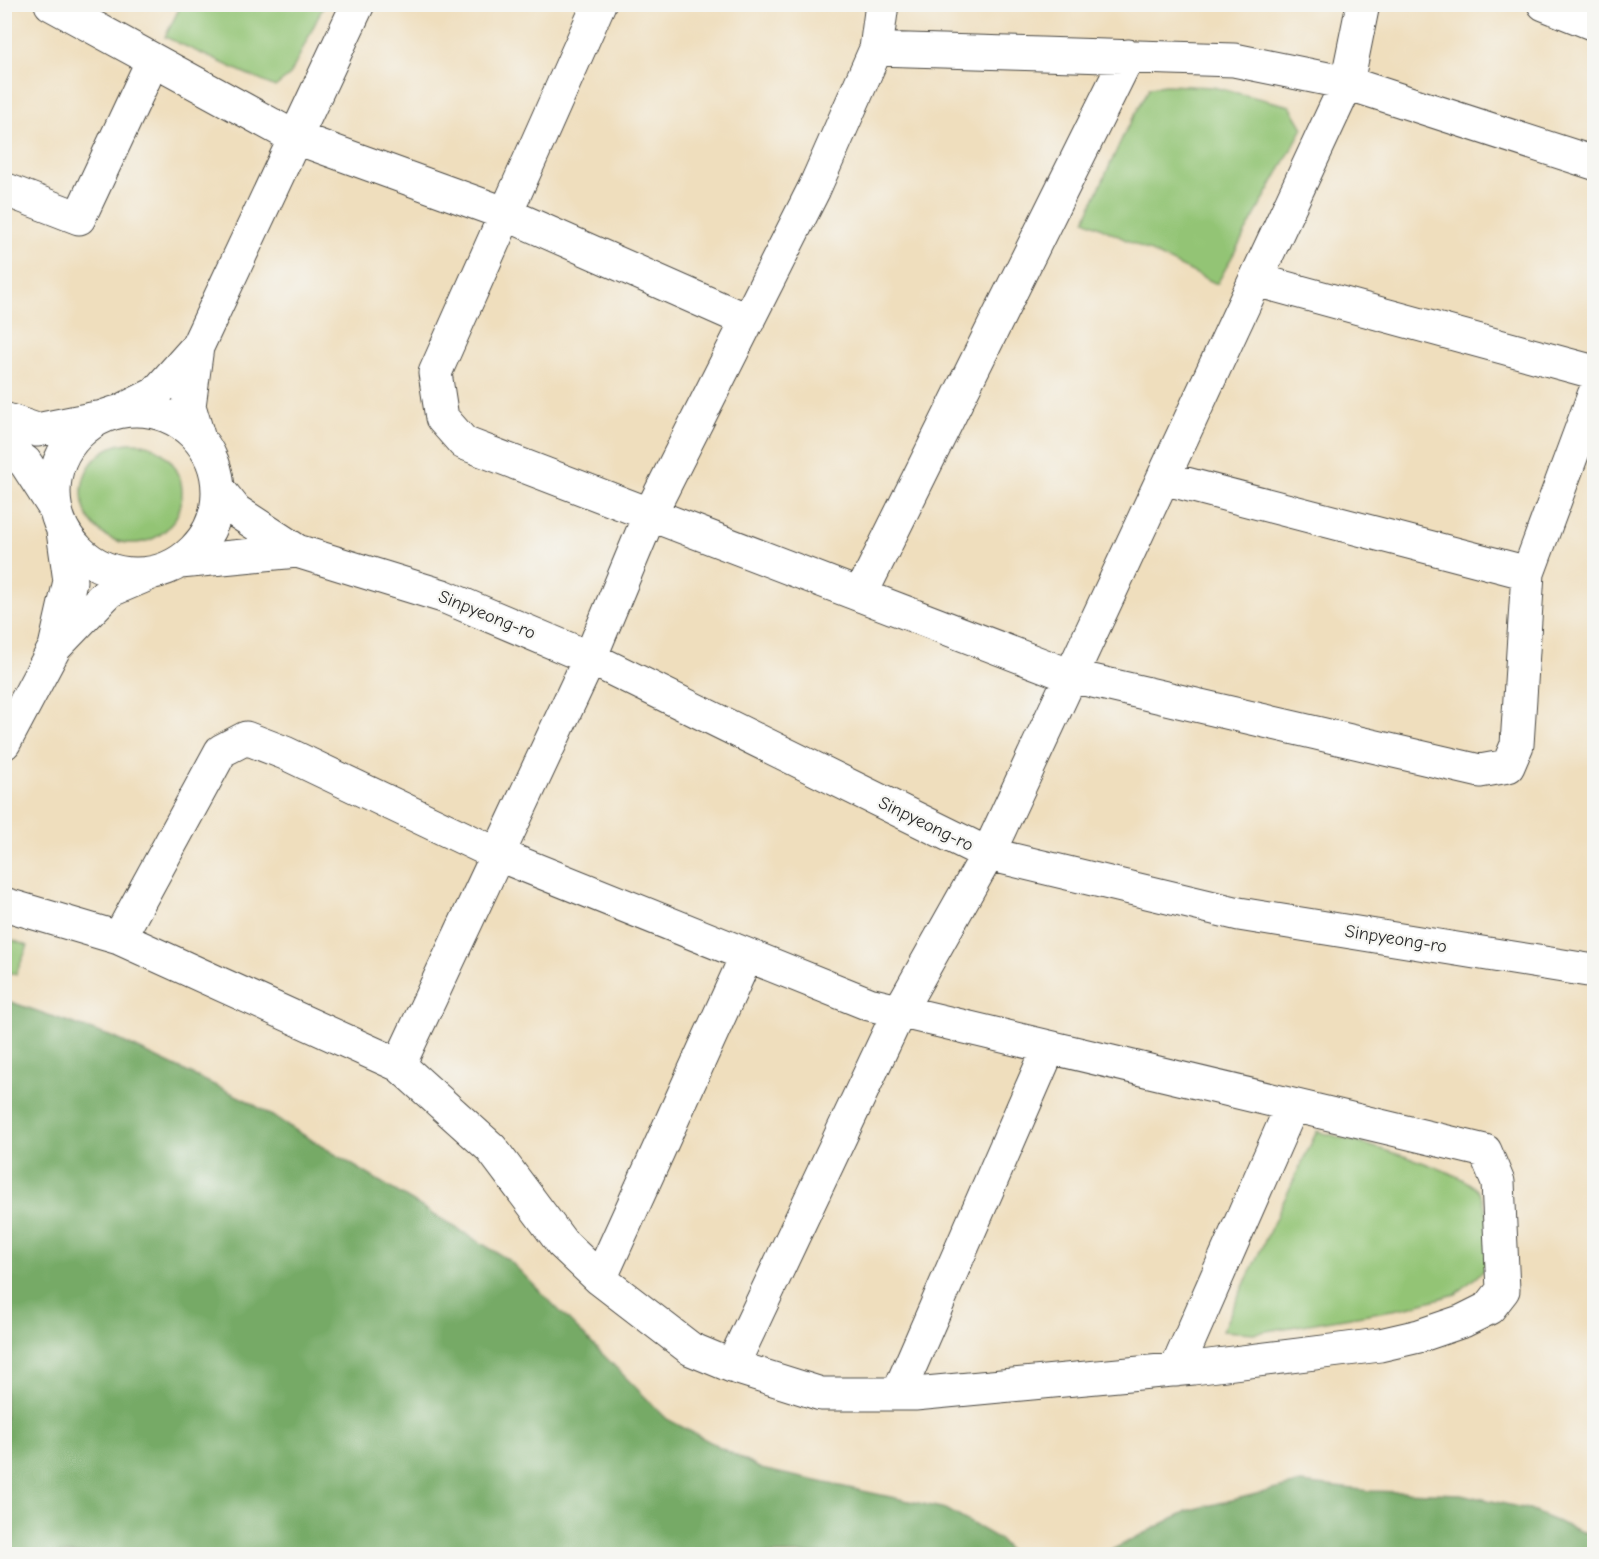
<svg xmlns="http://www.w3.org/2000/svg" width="1599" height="1559" viewBox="0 0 1599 1559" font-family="'Comic Neue',sans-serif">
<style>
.green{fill:#93c474;stroke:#5f7850;stroke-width:1.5}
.forest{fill:#76aa66;stroke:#506a48;stroke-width:1.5}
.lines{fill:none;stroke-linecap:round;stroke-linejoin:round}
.minor-casing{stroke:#484641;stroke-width:35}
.minor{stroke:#fff;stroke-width:33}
.labels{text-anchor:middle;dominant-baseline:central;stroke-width:4.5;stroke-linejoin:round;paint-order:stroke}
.street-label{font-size:18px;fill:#2b2b2b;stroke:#f6f6f2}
</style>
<rect width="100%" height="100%" fill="#f6f6f2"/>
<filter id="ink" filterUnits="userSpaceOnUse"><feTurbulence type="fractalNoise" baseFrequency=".0167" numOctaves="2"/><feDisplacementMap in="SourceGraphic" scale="12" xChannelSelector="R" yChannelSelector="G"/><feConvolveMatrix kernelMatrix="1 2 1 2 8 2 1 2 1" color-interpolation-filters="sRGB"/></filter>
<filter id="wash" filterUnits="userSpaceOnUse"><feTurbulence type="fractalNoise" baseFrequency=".008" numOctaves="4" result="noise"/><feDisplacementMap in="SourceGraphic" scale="24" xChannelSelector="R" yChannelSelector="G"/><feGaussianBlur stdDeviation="1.35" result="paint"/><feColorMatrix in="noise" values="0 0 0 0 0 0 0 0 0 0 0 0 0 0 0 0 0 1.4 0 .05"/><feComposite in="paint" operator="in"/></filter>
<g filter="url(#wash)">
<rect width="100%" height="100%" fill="#efdebd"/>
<path class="green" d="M181,5V4L324,5L290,75L275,87L165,37Z
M1166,85L1213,87L1290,106L1303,128L1217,284L1085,220L1123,136L1150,87Z
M82 493a50 50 0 1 1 100 0a50 50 0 1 1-100 0Z
M4,937L28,946L16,974L5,972Z
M1317,1131C1350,1141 1456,1166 1477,1190C1491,1206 1489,1246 1489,1266L1456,1294L1404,1308L1255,1333L1222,1331Z"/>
<path class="forest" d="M5,1000L115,1038L246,1100L509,1260L667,1419L761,1469L946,1509L999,1539L1012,1554H5Z
M1301,1483L1371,1491L1461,1494L1527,1509L1594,1537V1554H1104L1187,1511Z"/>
</g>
<g filter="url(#ink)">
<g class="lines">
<defs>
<path id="minor" d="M51,4L294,137L504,213L748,321
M599,4L435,373L442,418L464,443L1071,676L1480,771L1508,766L1517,745L1528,573L1594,395
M1544,4L1594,24
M876,49L1234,60L1347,83L1594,163
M4,189L79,218L153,60
M1256,280L1594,372
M123,410L155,394L197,347
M54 492a82 82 0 1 1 164 0a82 82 0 1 1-164 0Z
M4,419L37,430L97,418
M199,439L189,406L197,347L358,4
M4,447L25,462L54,507
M1163,478L1528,573
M219,490L236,511L297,551L443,596L590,658L988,854L1239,914L1594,971
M180,562L297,551
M861,594L1128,56
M55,647L109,591L149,574
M4,743L55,647L70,581L63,531
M4,904L119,938L399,1065L491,1148L562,1243L600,1279L691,1349L732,1366L821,1394H915L1193,1368L1380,1345L1419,1336L1463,1321L1489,1308L1503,1290L1498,1182L1485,1151L869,1004L499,855L285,753L246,738L221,751L119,938
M399,1065L590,658L650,514L814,189L876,49L882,4
M600,1279L747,955
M732,1366L899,1012L988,854L1347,83L1363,4
M1176,1370L1292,1106
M898,1394L1049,1048"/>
</defs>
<use href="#minor" class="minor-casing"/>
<use href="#minor" class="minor"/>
</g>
</g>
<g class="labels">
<g class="street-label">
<text transform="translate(487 615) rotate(22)">Sinpyeong-ro</text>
<text transform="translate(926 824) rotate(26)">Sinpyeong-ro</text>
<text transform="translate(1396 939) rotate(9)">Sinpyeong-ro</text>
</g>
</g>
<rect width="1599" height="1559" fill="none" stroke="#f6f6f2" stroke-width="24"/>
</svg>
